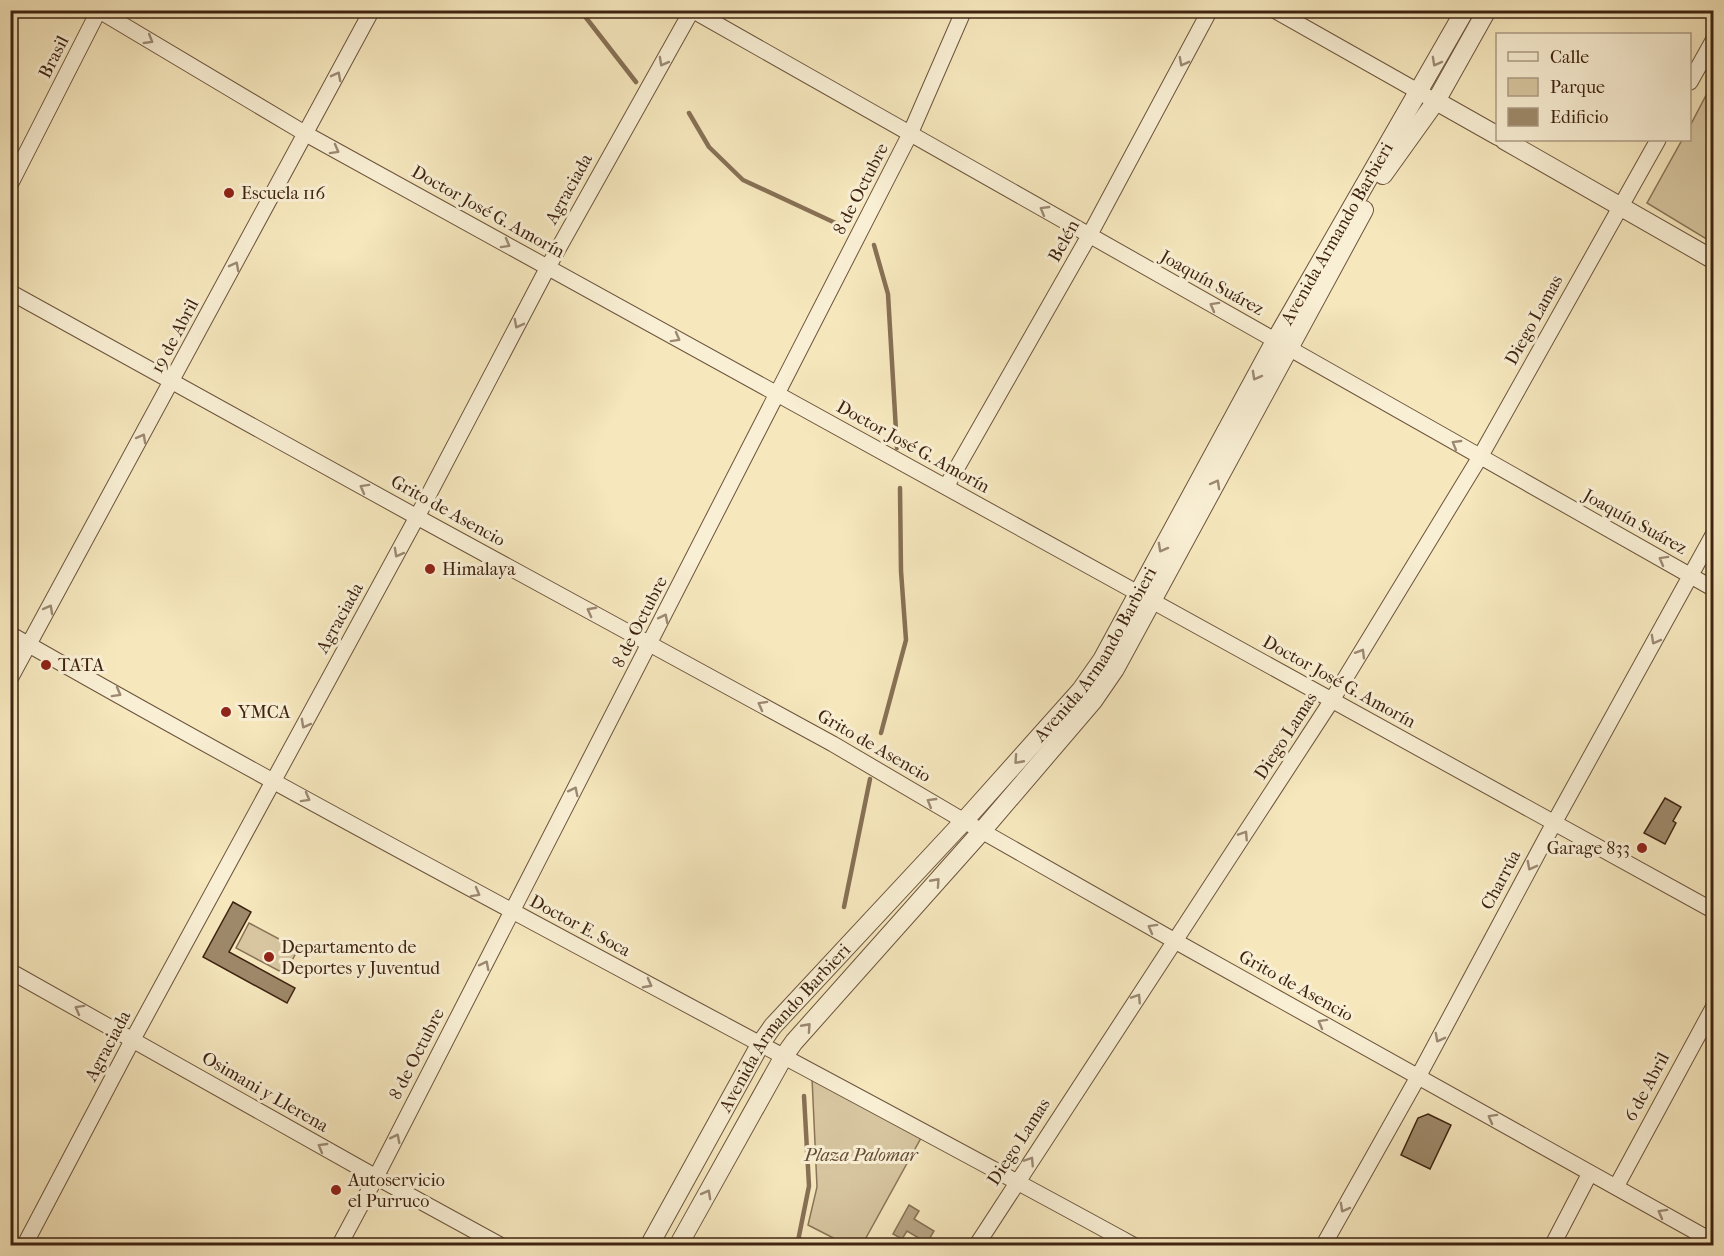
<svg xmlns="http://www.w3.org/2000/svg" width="1724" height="1256" viewBox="0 0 1724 1256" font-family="'IM FELL French Canon',serif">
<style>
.green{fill:#d7c6a0;stroke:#8a7458;stroke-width:1.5}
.water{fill:#b7a483;stroke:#877055;stroke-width:1.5}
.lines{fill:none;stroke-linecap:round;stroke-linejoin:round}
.stream{stroke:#877055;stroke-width:4.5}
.building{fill:#9e896a;stroke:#3e2311;stroke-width:1.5}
.minor-casing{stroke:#6c543c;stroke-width:17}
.tertiary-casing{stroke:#6c543c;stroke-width:20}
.minor{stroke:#f9efd4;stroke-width:15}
.tertiary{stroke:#f9efd4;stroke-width:18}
.oneway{stroke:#9c8972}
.poi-dot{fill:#8f2418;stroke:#f9efd4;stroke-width:2}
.labels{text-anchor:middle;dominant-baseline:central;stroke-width:6;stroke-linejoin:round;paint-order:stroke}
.street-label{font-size:18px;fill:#3e2311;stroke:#f9efd4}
.poi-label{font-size:18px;fill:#3e2311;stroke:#f9efd4;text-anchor:start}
.park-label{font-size:18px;font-style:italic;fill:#644c35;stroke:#f9efd4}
</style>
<rect width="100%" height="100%" fill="#f6e7bd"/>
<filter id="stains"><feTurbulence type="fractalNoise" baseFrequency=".00333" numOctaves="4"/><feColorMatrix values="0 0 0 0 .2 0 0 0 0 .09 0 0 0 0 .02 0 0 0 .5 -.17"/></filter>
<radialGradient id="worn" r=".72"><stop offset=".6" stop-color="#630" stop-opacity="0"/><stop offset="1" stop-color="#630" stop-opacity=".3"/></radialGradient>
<path class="green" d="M1713,82V243L1647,203L1682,140H1690V126Z
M249,923L298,949L285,974L236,948Z
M812,1078L921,1138L862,1245H847L808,1225L817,1187Z"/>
<path class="water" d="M909,1205L919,1211L914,1219L934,1231L927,1243L907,1231L902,1239L893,1234Z"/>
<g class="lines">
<path class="stream" d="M580,10L636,82
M689,113L709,147L743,180L844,227
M874,245L888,294L897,448
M881,733L906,640L901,571L900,488
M844,907L870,779
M797,1246L809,1186L804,1096"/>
</g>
<path class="building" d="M1665,798L1681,807L1673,821L1676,823L1665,844L1644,833Z
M233,902L251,912L229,952L295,988L287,1003L203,957Z
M1428,1114L1451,1125L1430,1169L1401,1155L1418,1118Z"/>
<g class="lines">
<defs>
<path id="minor" d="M98,10L306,134L1714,911
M692,10L1714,589
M1274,10L1428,97
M1690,82L1714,39
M10,185L99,10
M10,292L417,517L833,744L964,821L1175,941L1714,1242
M946,487L1089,236L1210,10
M10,634C381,846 760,1041 1135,1246
M10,679L372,10
M10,971L376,1177L502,1246
M1616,1187L1714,1006
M24,1246L133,1039L417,517L548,267L692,10
M339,1246L376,1177L910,134L964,10
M976,1246L1332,700L1480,457L1658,140
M1323,1246L1418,1077L1554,823L1714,533
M1552,1246L1590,1173"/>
<g id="tertiary">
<path d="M1436,101L1498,136"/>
<path d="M1504,140L1714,260"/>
<path d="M1383,175L1436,101L1487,10"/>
<path id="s1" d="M649,1246L761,1043L773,1026L964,821L1081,690L1102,660L1275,341L1465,10"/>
<path d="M678,1246L784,1056L794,1042L981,832L1093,701L1115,669L1364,210"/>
</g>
</defs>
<use href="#minor" class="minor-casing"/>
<use href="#tertiary" class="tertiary-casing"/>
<use href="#minor" class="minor"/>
<use href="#tertiary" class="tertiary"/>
</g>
<defs><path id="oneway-chevron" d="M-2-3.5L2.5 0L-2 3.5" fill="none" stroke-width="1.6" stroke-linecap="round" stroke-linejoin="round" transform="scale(1.5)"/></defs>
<g class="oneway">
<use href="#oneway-chevron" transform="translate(149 40) rotate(31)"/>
<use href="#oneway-chevron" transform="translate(663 62) rotate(119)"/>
<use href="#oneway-chevron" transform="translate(1183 62) rotate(118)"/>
<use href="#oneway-chevron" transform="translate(1436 62) rotate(119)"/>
<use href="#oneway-chevron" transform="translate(337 76) rotate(-62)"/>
<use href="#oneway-chevron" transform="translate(335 150) rotate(29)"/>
<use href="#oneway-chevron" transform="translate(1044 210) rotate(-150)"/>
<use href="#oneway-chevron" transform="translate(506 244) rotate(29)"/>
<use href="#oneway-chevron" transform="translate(235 266) rotate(-62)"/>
<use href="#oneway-chevron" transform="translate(1214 306) rotate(-151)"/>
<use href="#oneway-chevron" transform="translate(518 324) rotate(118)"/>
<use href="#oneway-chevron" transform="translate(676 338) rotate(29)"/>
<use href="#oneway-chevron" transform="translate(1256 376) rotate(119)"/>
<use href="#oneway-chevron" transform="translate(142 438) rotate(-61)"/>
<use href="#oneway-chevron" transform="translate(1456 444) rotate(-150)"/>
<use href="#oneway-chevron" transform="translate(1216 484) rotate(-61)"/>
<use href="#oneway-chevron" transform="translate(364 488) rotate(-151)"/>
<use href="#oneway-chevron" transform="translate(1162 548) rotate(119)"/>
<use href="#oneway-chevron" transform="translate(398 553) rotate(119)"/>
<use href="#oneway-chevron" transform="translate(1663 560) rotate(-151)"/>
<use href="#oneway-chevron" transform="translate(49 609) rotate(-61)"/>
<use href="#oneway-chevron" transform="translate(591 611) rotate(-152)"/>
<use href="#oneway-chevron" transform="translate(664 618) rotate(-63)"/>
<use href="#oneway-chevron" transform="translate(1655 640) rotate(119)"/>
<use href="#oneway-chevron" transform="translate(1361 653) rotate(-59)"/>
<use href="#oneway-chevron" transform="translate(117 693) rotate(29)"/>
<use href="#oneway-chevron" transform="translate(762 705) rotate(-151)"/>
<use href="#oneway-chevron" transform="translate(305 724) rotate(119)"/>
<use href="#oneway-chevron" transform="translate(1018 760) rotate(132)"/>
<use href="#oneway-chevron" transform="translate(574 791) rotate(-63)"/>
<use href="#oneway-chevron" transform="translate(306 798) rotate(29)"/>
<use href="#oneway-chevron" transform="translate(931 802) rotate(-149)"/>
<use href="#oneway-chevron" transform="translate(1244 835) rotate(-57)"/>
<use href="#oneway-chevron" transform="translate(1531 866) rotate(118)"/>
<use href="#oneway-chevron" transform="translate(936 882) rotate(-48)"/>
<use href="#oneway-chevron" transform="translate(476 893) rotate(29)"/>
<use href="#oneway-chevron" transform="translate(1152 928) rotate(-151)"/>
<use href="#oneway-chevron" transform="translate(485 965) rotate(-63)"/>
<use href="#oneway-chevron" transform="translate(648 984) rotate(28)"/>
<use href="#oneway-chevron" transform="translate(1137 998) rotate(-57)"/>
<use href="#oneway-chevron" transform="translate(79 1009) rotate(-151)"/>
<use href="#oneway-chevron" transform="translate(1322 1023) rotate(-151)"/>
<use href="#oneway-chevron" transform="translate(807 1027) rotate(-48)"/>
<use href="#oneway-chevron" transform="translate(1439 1038) rotate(118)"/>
<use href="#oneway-chevron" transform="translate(1492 1118) rotate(-151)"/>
<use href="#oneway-chevron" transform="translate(396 1138) rotate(-63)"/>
<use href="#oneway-chevron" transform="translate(322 1147) rotate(-150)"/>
<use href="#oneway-chevron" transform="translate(1030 1161) rotate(-57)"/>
<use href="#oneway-chevron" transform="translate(707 1194) rotate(-61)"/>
<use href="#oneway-chevron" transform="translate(1344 1208) rotate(119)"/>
<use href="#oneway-chevron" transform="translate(1662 1213) rotate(-151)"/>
</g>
<g class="poi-dot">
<circle cx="229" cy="193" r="6"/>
<circle cx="430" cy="569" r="6"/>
<circle cx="46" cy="665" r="6"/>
<circle cx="226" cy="712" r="6"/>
<circle cx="1642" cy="848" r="6"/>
<circle cx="269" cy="957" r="6"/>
<circle cx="336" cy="1190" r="6"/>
</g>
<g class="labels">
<g class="street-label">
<text transform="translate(54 57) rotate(-63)">Brasil</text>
<text transform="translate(569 189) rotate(-61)">Agraciada</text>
<text transform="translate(861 189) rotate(-63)">8 de Octubre</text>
<text transform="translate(488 212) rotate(29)">Doctor José G. Amorín</text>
<text stroke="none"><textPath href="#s1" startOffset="1232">Avenida Armando Barbieri</textPath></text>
<text transform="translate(1064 241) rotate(-61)">Belén</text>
<text transform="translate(1212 283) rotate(29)">Joaquín Suárez</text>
<text transform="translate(1534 320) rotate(-61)">Diego Lamas</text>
<text transform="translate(175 336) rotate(-62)">19 de Abril</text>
<text transform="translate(913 447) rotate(29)">Doctor José G. Amorín</text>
<text transform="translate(448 511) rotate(29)">Grito de Asencio</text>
<text transform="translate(1635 522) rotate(29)">Joaquín Suárez</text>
<text transform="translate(340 618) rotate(-61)">Agraciada</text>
<text transform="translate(640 622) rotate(-63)">8 de Octubre</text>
<text stroke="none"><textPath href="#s1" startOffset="746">Avenida Armando Barbieri</textPath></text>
<text transform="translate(1339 682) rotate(29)">Doctor José G. Amorín</text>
<text transform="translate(1286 736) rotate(-57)">Diego Lamas</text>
<text transform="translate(874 746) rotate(30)">Grito de Asencio</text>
<text transform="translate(1501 880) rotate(-62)">Charrúa</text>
<text transform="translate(580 926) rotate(28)">Doctor E. Soca</text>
<text transform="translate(1296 986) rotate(29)">Grito de Asencio</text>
<text stroke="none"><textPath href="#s1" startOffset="258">Avenida Armando Barbieri</textPath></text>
<text transform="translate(108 1046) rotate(-62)">Agraciada</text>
<text transform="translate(417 1054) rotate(-63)">8 de Octubre</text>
<text transform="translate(1647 1087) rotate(-62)">6 de Abril</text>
<text transform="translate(265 1092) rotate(30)">Osimani y Llerena</text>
<text transform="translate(1019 1142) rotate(-57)">Diego Lamas</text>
</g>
<g class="poi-label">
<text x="241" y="193">Escuela 116</text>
<text x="442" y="569">Himalaya</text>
<text x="58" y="665">TATA</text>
<text x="238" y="712">YMCA</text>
<text x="1630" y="848" text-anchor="end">Garage 833</text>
<text x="281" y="947">Departamento de<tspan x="281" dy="21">Deportes y Juventud</tspan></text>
<text x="348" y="1180">Autoservicio<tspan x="348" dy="21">el Purruco</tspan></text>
</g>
<g class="park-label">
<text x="861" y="1155">Plaza Palomar</text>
</g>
</g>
<rect width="1724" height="1256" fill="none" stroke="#f6e7bd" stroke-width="36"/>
<rect x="12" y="12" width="1700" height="1232" fill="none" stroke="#3e2311" stroke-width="3"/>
<rect x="18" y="18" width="1688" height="1220" fill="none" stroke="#3e2311" stroke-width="1.5"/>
<rect x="1496" y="33" width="195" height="108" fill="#f9efd4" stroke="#ae9d86" stroke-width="1.5"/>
<rect x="1508" y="52" width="30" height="9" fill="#f9efd4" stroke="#ae9d86" stroke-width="1.5"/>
<text x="1550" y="63" font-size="18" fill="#3e2311">Calle</text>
<rect x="1508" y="78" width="30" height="18" fill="#d7c6a0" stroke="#ae9d86" stroke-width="1.5"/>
<text x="1550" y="93" font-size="18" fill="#3e2311">Parque</text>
<rect x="1508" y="108" width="30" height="18" fill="#9e896a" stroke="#ae9d86" stroke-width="1.5"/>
<text x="1550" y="123" font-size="18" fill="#3e2311">Edificio</text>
<rect width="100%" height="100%" filter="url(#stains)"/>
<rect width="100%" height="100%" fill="url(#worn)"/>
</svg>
